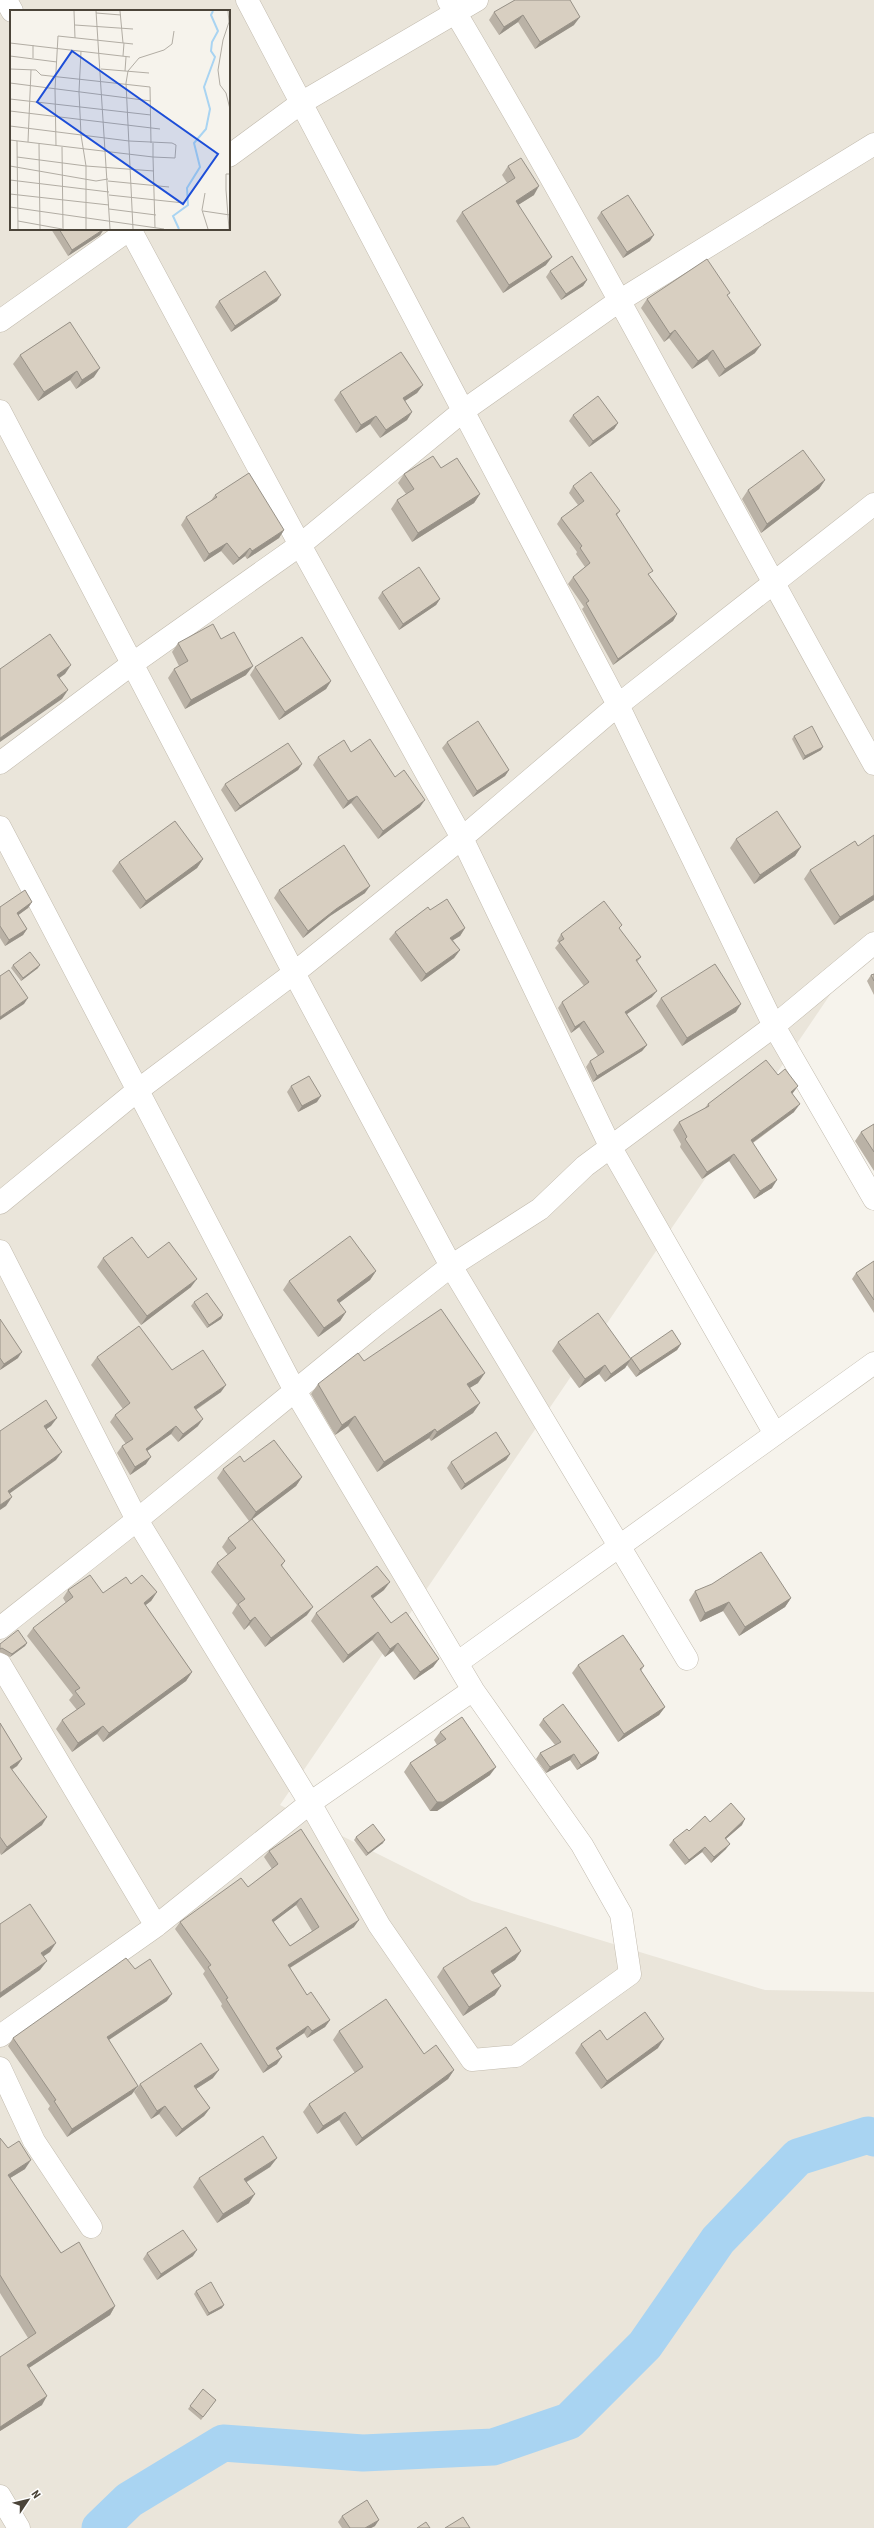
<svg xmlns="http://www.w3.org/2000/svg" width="874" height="2528" viewBox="0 0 874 2528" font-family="'Roboto Condensed',sans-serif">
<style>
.residential{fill:#eae5da;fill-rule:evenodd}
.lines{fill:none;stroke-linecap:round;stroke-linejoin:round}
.river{stroke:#a9d4f2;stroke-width:37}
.minor-casing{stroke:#c2bbae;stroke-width:23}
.minor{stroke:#fff;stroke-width:22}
.wall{fill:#bab2a6;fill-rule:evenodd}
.shaded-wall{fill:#979187}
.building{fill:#d8cfc1;stroke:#979187;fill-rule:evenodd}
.inset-river{fill:none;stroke:#a9d4f2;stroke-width:2}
.inset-road{fill:none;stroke:#b2ada4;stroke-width:1}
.view{fill:#1d4ed8;fill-opacity:0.15;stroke:#1d4ed8;stroke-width:2}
.inset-edge{fill:none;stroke:#4b4439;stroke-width:2}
</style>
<rect width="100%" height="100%" fill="#f6f3ec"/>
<path class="residential" d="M0,0H874V930L280,1805L472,1901L765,1990L874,1992V2528H0ZM11,11H229V229H11Z"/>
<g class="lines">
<path class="river" d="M100,2528L129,2500L223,2443L363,2453L493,2447L569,2421L645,2345L718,2240L798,2157L868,2135L874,2138"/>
<defs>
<path id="minor" d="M6,0L12,11
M247,0L618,705L774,1026L874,1199
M448,0C597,250 731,510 874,764
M229,156L301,103L477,0
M130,229L300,545L462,838L611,1148L775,1434
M0,321L130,229
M0,411L294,973L451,1266L687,1659
M0,763L132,664L300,545L463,411L619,301L874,144
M0,827L295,1391L473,1690L582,1845L621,1914L630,1974L516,2056L472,2060L379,1925L310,1803L473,1690
M0,1203L138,1090L294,973L462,838L618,705L874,504
M0,1251L137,1520L310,1803L156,1926L0,2036
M0,1628L137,1520L378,1323L451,1266L540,1209L585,1166L774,1026L874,943
M457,1663L874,1363
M0,1664L156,1926
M0,2068L34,2141L91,2227
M0,2496L19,2528"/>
</defs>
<use href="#minor" class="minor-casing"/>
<use href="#minor" class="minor"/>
</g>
<path class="wall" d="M515,0L574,25L535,49L518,22L499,35L489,20L494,12Z
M508,166L534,195L518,205L546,265L503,293L456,221L462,212L507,183L502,175Z
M601,212L650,241L623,258L597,218Z
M51,229H104L100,235L68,256Z
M550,271L587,280L583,286L561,300L546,277Z
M728,297L755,353L719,377L707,359L692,369L669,338L664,342L641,308L647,299Z
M219,301H277L231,332L215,307Z
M70,322L94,377L76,389L70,380L38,401L13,364L20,355Z
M423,385L417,393L405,401L412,412L407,420L380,438L370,424L356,433L334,400L340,392Z
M573,415L618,423L614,429L589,447L569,421Z
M404,474L480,494L474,503L412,542L391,509L397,500L406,494L398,483Z
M825,480L819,489L761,533L742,499L748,490Z
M573,486L620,511L617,515L649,575L677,614L673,621L613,665L582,609L584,607L568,584L573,577L585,567L576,554L577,552L557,524L561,518L578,505L569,493Z
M215,495L284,530L279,538L247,559L245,556L233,565L221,551L204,562L181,525L186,517L210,502Z
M382,592L440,599L436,605L399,630L378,598Z
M221,639L246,675L185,709L168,678L174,669L179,666L172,652L178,643Z
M255,667L331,681L326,689L279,720L250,675Z
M794,736L821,750L803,760L792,739Z
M447,742L509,770L505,776L473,797L442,748Z
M351,752L395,777L420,807L378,839L351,803L343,809L313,765L318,757Z
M302,764L298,770L235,812L221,790L225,784Z
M736,839L801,847L795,856L754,884L730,848Z
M858,846L874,900L834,925L804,879L810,870Z
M203,859L197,868L140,909L112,871L119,862Z
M279,890L365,893L330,916L303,938L274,898Z
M32,902L28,908L18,915L27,929L23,935L5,946L0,938V907Z
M430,910L465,928L460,936L453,940L460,950L454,958L421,982L389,939L395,932Z
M619,929L641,957L637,962L652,997L627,1014L647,1045L642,1051L593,1082L586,1067L590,1061L598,1056L579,1027L571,1033L558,1008L562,1002L584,986L555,948L559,943L557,941L561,934Z
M13,965L38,968L21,981L11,968Z
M874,974V995L867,981L871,975Z
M661,998L736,1012L682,1046L656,1006Z
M778,1075L798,1086L792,1094L794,1112L753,1143L772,1188L754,1199L729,1161L702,1179L680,1147L681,1144L673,1130L679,1122L704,1109L708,1104Z
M291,1086L317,1102L298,1112L287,1092Z
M874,1124V1171L855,1141L861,1132Z
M103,1258H148L191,1287L141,1325L97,1267Z
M874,1261V1313L852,1279L856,1273Z
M376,1271L370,1280L339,1303L346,1312L340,1321L318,1337L283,1290L289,1281Z
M194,1302L223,1315L221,1319L207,1328L191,1306Z
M0,1319L18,1358L0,1370Z
M558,1342L630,1358L681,1344L677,1350L636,1377L627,1365L625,1368L605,1382L599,1374L579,1388L552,1351Z
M97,1357L172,1370L221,1392L196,1410L198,1426L178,1442L171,1434L147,1451L146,1464L130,1475L117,1453L122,1446L126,1444L110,1422L115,1415L123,1409L91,1365Z
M364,1361L478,1383L469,1388L480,1403L473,1413L431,1441L429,1438L377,1472L348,1426L335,1435L311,1394L318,1384Z
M510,1454L506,1460L461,1490L447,1468L451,1462Z
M244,1462L302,1477L296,1486L252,1519L285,1561L282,1566L307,1615L265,1647L249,1625L244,1630L232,1613L237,1605L211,1572L217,1563L228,1555L222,1547L228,1538L249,1521L217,1478L223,1469Z
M131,1584L157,1592L151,1601L145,1605L192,1672L186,1681L103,1742L97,1734L72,1752L56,1729L62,1720L77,1710L69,1700L73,1695L27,1636L33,1628L66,1603L63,1598L68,1590L103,1593Z
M384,1590L372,1599L391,1623L439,1659L433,1667L414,1680L393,1651L385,1657L372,1640L343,1663L311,1621L316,1613Z
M695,1591L791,1598L785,1607L739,1636L723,1611L700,1622L689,1600Z
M27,1643L25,1646L10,1657L0,1652V1644Z
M578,1665L644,1666L641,1671L665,1707L659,1715L618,1742L572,1673Z
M543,1719L596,1759L577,1770L570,1760L546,1773L536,1759L540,1753L555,1745L539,1725Z
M0,1723L22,1759L17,1766L12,1770L42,1825L1,1855L0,1853Z
M440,1732L490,1775L437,1811H430L404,1772L410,1763L437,1745L434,1740Z
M710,1822L742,1825L726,1839V1849L711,1863L702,1852L685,1865L669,1845L673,1840L689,1831Z
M356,1837L383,1843L366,1856L354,1840Z
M269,1851L354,1927L290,1968L307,1995L330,2020L325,2027L307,2038L304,2033L278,2050L277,2064L263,2073L221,2006L222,2004L203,1974L205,1971L175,1929L180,1922L248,1887L272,1869L264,1857ZM296,1905L312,1931L290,1946L273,1922Z
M521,1951L515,1960L493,1974L495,1995L463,2016L437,1977L443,1968Z
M135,1969L167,2001L109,2040L132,2094L67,2137L48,2109L50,2106L8,2046L13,2038Z
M339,2031L424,2054L454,2070L448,2079L356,2146L339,2120L317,2134L303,2112L309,2104L355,2073L333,2040Z
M607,2040L658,2048L601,2089L575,2053L581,2044Z
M213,2078L196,2089L210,2108L204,2116L176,2137L159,2114L151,2119L134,2092L140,2084Z
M0,2138L8,2148L25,2169L10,2178L61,2253L115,2306L110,2315L29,2368L42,2405L0,2431L28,2338L0,2293Z
M277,2158L270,2167L247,2182L249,2203L217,2223L193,2187L199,2178Z
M147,2253L193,2256L157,2280L143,2259Z
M196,2291L222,2308L207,2316L194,2294Z
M203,2389L216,2400L201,2420L188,2409Z
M342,2516L375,2526L371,2528H342L338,2522Z"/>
<path class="shaded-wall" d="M523,15L518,22L499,35L504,27Z
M580,17L574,25L535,49L540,42Z
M539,186L534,195L510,210L516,201Z
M104,229L100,235L68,256L72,250Z
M654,235L650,241L623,258L627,252Z
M552,257L546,265L503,293L509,285Z
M587,280L583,286L561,300L566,294Z
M281,295L277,301L231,332L235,326Z
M675,330L669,338L664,342L670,334Z
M761,345L755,353L719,377L725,369Z
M713,350L707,359L692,369L698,361Z
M100,368L94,377L76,389L82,380Z
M77,371L70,380L38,401L44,392Z
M423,385L417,393L397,406L403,398Z
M412,412L407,420L380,438L386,430Z
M376,416L370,424L356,433L361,425Z
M618,423L614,429L589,447L593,441Z
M825,480L819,489L761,533L767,524Z
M480,494L474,503L412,542L418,533Z
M284,530L279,538L247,559L252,551Z
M227,543L221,551L204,562L209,554Z
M250,548L245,556L233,565L239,558Z
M440,599L436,605L399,630L403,624Z
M677,614L673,621L613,665L618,659Z
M71,665L65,674L51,684L57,675Z
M253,666L246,675L185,709L191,700Z
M331,681L326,689L279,720L285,712Z
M68,690L62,699L0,742V738Z
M823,747L821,750L803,760L805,756Z
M302,764L298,770L235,812L240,806Z
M509,770L505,776L473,797L477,791Z
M357,796L351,803L343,809L348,801Z
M425,800L420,807L378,839L383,831Z
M801,847L795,856L754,884L760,875Z
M203,859L197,868L140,909L146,901Z
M370,886L365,893L330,916L303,938L308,931L336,909Z
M874,895V900L834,925L840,917Z
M32,902L28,908L13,919L17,913Z
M465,928L460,936L445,945L450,938Z
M27,929L23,935L5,946L9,940Z
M460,950L454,958L421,982L426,974Z
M40,965L38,968L21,981L23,978Z
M657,991L652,997L621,1018L625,1012Z
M28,998L24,1004L0,1020V1017Z
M741,1004L736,1012L682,1046L687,1038Z
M584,1021L579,1027L571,1033L575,1027Z
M647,1045L642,1051L593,1082L597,1076Z
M798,1086L792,1094L791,1092Z
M321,1096L317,1102L298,1112L302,1106Z
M800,1104L794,1112L745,1148L751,1140Z
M734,1154L729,1161L702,1179L707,1172Z
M777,1180L772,1188L754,1199L760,1191Z
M376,1271L370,1280L331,1309L337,1300Z
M197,1279L191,1287L141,1325L147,1316Z
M346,1312L340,1321L318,1337L324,1328Z
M223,1315L221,1319L207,1328L209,1325Z
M681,1344L677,1350L636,1377L640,1371Z
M22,1352L18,1358L0,1370L4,1364Z
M631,1359L625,1368L605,1382L611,1374Z
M605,1365L599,1374L579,1388L585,1379Z
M485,1373L478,1383L460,1394L467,1384Z
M226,1385L221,1392L189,1414L194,1407Z
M480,1403L473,1413L431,1441L437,1432Z
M355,1416L348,1426L335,1435L342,1425Z
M57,1418L51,1426L38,1435L44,1426Z
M203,1419L198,1426L178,1442L183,1434Z
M176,1426L171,1434L140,1456L146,1449Z
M435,1429L429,1438L377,1472L384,1462Z
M62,1452L56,1460L2,1499L8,1491Z
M510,1454L506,1460L461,1490L465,1484Z
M151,1457L146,1464L130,1475L135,1467Z
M302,1477L296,1486L250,1521L256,1512Z
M12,1497L6,1506L0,1510V1505Z
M390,1582L384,1590L365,1604L371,1596Z
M157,1592L151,1601L138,1611L144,1603Z
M791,1598L785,1607L739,1636L745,1627Z
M729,1602L723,1611L700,1622L705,1613Z
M313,1607L307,1615L265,1647L271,1638Z
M255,1617L249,1625L244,1630L250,1621Z
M378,1632L372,1640L343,1663L348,1655Z
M27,1643L25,1646L10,1657L12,1654Z
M398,1643L393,1651L385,1657L390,1649Z
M439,1659L433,1667L414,1680L420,1672Z
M192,1672L186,1681L103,1742L109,1733Z
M665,1707L659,1715L618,1742L624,1734Z
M103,1726L97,1734L72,1752L78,1743Z
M599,1753L596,1759L577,1770L581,1765Z
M574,1754L570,1760L546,1773L550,1767Z
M22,1759L17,1766L4,1774L10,1767Z
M496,1767L490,1775L437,1811H430L437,1802Z
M47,1817L42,1825L1,1855L7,1847Z
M745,1819L742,1825L721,1843L725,1838Z
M385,1840L383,1843L366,1856L368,1853Z
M730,1844L726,1849L711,1863L714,1857Z
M705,1847L702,1852L685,1865L689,1860Z
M301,1898L296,1905L267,1927L272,1920Z
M359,1920L354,1927L283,1972L288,1965Z
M56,1943L50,1952L35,1962L41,1953Z
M521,1951L515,1960L485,1980L491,1971Z
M47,1961L40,1970L0,1998V1993Z
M501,1986L495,1995L463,2016L469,2007Z
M172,1994L167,2001L101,2045L107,2037Z
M330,2020L325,2027L307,2038L312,2031Z
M308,2026L304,2033L271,2055L276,2048Z
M664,2039L658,2048L601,2089L607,2081Z
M282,2057L277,2064L263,2073L268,2066Z
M219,2070L213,2078L188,2094L194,2086Z
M454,2070L448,2079L356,2146L362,2138Z
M138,2086L132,2094L67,2137L72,2129Z
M165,2106L159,2114L151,2119L157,2111Z
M210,2108L204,2116L176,2137L182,2129Z
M345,2112L339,2120L317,2134L323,2126Z
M277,2158L270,2167L238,2187L244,2179Z
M31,2160L25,2169L2,2183L8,2175Z
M255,2194L249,2203L217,2223L223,2214Z
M197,2250L193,2256L157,2280L161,2274Z
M224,2305L222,2308L207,2316L209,2313Z
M115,2306L110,2315L21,2373L27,2365Z
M47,2396L42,2405L0,2431V2427Z
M379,2520L375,2526L371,2528H365Z"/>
<path class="building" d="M515,0H570L580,17L540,42L523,15L504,27L494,12Z
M521,158L539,186L516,201L552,257L509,285L462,212L515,178L508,166Z
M628,195L654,235L627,252L601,212Z
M59,229H104L72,250Z
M572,256L587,280L566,294L550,271Z
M707,259L730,293L727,295L761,345L725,369L713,350L698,361L675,330L670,334L647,299Z
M265,271L281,295L235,326L219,301Z
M70,322L100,368L82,380L77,371L44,392L20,355Z
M401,352L423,385L403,398L412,412L386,430L376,416L361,425L340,392Z
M598,396L618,423L593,441L573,415Z
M803,450L825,480L767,524L748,490Z
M433,456L441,468L457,458L480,494L418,533L397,500L414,489L404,474Z
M591,472L620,511L616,514L653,571L648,574L677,614L618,659L586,603L589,601L573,577L590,563L580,548L582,546L561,518L584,501L573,486Z
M249,473L284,530L252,551L250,548L239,558L227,543L209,554L186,517L217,497L215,495Z
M419,567L440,599L403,624L382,592Z
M213,624L221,639L234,632L253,666L191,700L174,669L188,661L178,643Z
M50,634L71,665L57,675L68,690L0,738V669Z
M302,637L331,681L285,712L255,667Z
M478,721L509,770L477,791L447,742Z
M812,726L823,747L805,756L794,736Z
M370,739L395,777L404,770L425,800L383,831L357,796L348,801L318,757L344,740L351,752Z
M288,743L302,764L240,806L225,784Z
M777,811L801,847L760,875L736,839Z
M175,821L203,859L146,901L119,862Z
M874,835V895L840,917L810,870L855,841L858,846Z
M344,845L370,886L336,909L308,931L279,890Z
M25,890L32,902L17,913L27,929L9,940L0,926V907Z
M447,899L465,928L450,938L460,950L426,974L395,932L428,907L430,910Z
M604,901L622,925L619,928L641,957L636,960L657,991L625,1012L647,1045L597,1076L590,1061L604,1052L584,1021L575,1027L562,1002L589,982L559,942L564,939L561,934Z
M30,952L40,965L23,978L13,965Z
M715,964L741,1004L687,1038L661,998Z
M9,970L28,998L0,1017V976Z
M874,974V981L871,975Z
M766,1060L778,1075L785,1069L798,1086L791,1092L800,1104L751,1140L777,1180L760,1191L734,1154L707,1172L685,1139L687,1137L679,1122L709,1106L708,1104Z
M309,1076L321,1096L302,1106L291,1086Z
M874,1124V1152L861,1132Z
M350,1236L376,1271L337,1300L346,1312L324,1328L289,1281Z
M132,1237L148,1258L169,1242L197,1279L147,1316L103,1258Z
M874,1261V1300L856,1273Z
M207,1293L223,1315L209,1325L194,1302Z
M441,1309L485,1373L467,1384L480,1403L437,1432L435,1429L384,1462L355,1416L342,1425L318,1384L358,1353L364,1361Z
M598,1313L631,1359L611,1374L605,1365L585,1379L558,1342Z
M0,1319L22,1352L4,1364L0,1358Z
M139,1326L172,1370L203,1350L226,1385L194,1407L203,1419L183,1434L176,1426L146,1449L151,1457L135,1467L122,1446L133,1439L115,1415L130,1403L97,1357Z
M672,1330L681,1344L640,1371L631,1358Z
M46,1400L57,1418L44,1426L62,1452L8,1491L12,1497L0,1505V1431Z
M496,1432L510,1454L465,1484L451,1462Z
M274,1440L302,1477L256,1512L223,1469L240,1456L244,1462Z
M252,1519L285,1561L281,1565L313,1607L271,1638L255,1617L250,1621L238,1604L245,1599L217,1563L236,1548L228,1538Z
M761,1552L791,1598L745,1627L729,1602L705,1613L695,1591L712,1584Z
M377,1566L390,1582L371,1596L391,1623L406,1612L439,1659L420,1672L398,1643L390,1649L378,1632L348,1655L316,1613Z
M90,1575L103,1593L126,1577L131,1584L142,1575L157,1592L144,1603L192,1672L109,1733L103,1726L78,1743L62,1720L85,1704L75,1691L80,1688L33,1628L73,1597L68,1590Z
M18,1630L27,1643L12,1654L2,1648L0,1649V1644Z
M623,1635L644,1666L640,1669L665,1707L624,1734L578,1665Z
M563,1704L599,1753L581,1765L574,1754L550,1767L540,1753L561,1742L543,1719Z
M462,1717L496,1767L443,1802H437L410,1763L446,1739L440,1732Z
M0,1723L22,1759L10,1767L47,1817L7,1847L0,1837Z
M731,1803L745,1819L725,1838L730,1844L714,1857L705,1847L689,1860L673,1840L687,1829L689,1831L705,1816L710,1822Z
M373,1824L385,1840L368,1853L356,1837Z
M301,1829L359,1920L288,1965L307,1995L311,1992L330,2020L312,2031L308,2026L276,2048L282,2057L268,2066L226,1999L228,1998L208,1967L211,1965L180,1922L241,1878L248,1887L278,1864L269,1851ZM301,1898L319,1927L290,1946L272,1920Z
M30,1904L56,1943L41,1953L47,1961L0,1993V1924Z
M506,1927L521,1951L491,1971L501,1986L469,2007L443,1968Z
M126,1958L135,1969L150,1959L172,1994L107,2037L138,2086L72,2129L54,2101L56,2100L13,2038Z
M386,1999L424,2054L436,2045L454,2070L362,2138L345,2112L323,2126L309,2104L363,2067L339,2031Z
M645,2012L664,2039L607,2081L581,2044L600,2030L607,2040Z
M201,2043L219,2070L194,2086L210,2108L182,2129L165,2106L157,2111L140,2084Z
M263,2136L277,2158L244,2179L255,2194L223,2214L199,2178Z
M0,2138L8,2148L19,2141L31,2160L8,2175L61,2253L79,2242L115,2306L27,2365L47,2396L0,2427V2357L36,2333L0,2275Z
M183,2230L197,2250L161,2274L147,2253Z
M211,2282L224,2305L209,2313L196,2291Z
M203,2389L216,2400L203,2417L190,2406Z
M367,2500L379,2520L365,2528H350L342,2516Z
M463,2517L470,2528H445Z
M426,2522L430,2528H417Z"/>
<g transform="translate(10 10)">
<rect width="220" height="220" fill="#f6f3ec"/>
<path class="inset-river" d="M169,219L163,206L178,195L177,178L190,157L184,133L196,119L200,99L194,77L205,47L201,41L202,32L208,21L201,5L203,1"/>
<path class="inset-road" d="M64,1L65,28M86,1L100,219M110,1L113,33M218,1L219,12L213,30L208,60L210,75L216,83L220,99M86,3L111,5M65,15L123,19M0,33L120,47M23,35V48M71,41L69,82L71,125L76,156V219M0,46L47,52M113,46L114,33M0,59L26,60L31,65L140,77L141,133M91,59L139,63M115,61L116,47M0,73L141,91M0,89L141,105M0,101L150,119M0,116L119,131L162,133L166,135L165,148L143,147V133M0,130L143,147L145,218M7,131L8,219M18,132L21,60M29,134L30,219M46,136L45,79L48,26L123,34M52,137L53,219M7,147L76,156L144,161M0,156L86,171L98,169M0,170L99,182M98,171L159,177M195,183L192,200L198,219M0,184L99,195M99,185L174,193M0,197L154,219M99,199L146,205M193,201L220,205M8,211L52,219M123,219L116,73L118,61L129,48L154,40L162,34L164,21M219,219L216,180V164H220"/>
<path class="view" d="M62,41L208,144L173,194L27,92Z"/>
<rect width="220" height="220" class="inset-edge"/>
</g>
<g transform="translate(28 2500) rotate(55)" stroke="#ffffff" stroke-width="3" paint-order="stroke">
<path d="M0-3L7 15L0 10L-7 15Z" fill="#4b4439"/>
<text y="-6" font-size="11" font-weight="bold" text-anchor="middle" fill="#4b4439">N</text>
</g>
</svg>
